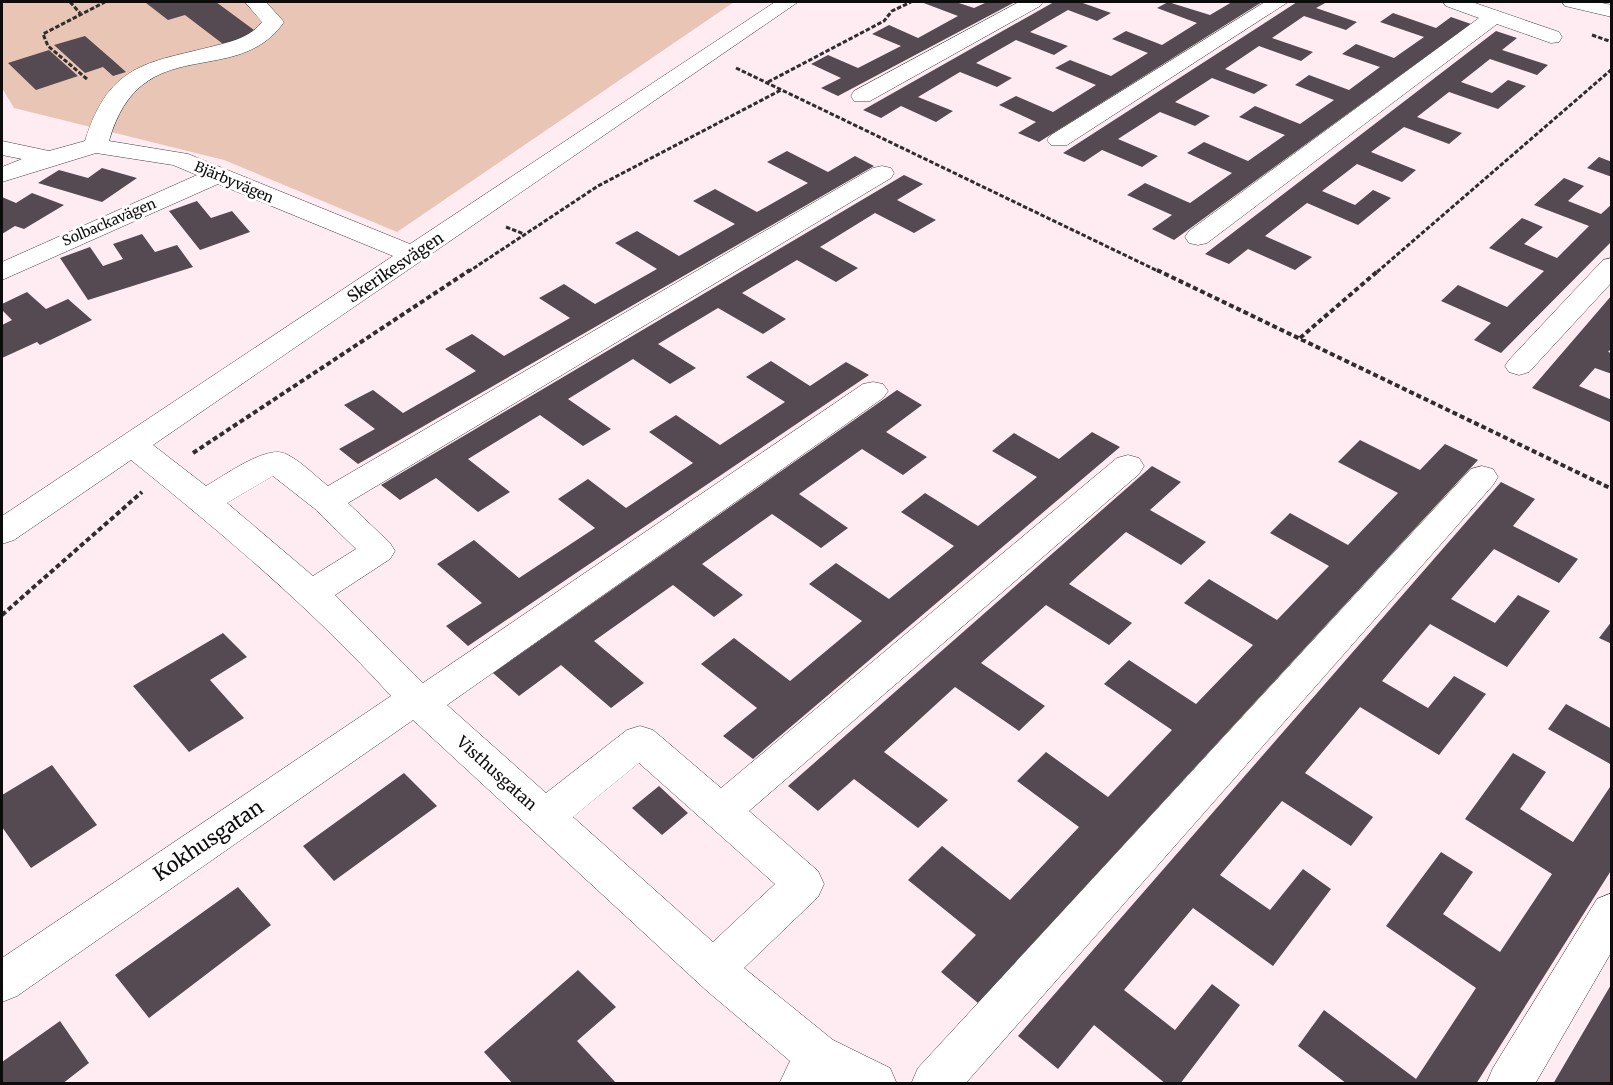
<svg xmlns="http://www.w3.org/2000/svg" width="1613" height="1085" viewBox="0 0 1613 1085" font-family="Merriweather,serif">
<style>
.green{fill:#e9c5b6}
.building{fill:#554952}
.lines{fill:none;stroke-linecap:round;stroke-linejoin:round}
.minor-casing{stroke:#3f3f3f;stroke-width:1}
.path-far1{stroke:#2e2e2e;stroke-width:3;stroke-dasharray:4.5 2;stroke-linecap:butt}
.path{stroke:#2e2e2e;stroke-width:4;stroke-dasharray:5 3;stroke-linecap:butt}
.minor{fill:#fff;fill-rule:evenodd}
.labels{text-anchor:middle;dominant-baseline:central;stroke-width:6;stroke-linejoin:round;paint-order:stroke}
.far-street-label{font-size:14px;fill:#0c0c0c;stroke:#fff}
.street-label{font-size:16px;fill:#0c0c0c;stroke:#fff}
.near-street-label{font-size:20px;fill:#0c0c0c;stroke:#fff}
</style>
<rect width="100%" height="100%" fill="#ffecf3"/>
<path class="green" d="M2,2H734L397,232L224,160L14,108L2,88Z"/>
<path class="building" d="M152,2H216L258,33L223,44L185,15L168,20L146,3Z
M921,2H956L974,8L987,2H1015L838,96L821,88L841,78L811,64L828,55L858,68L901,46L872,34L889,25L918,38L958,16Z
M1054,2H1080L1111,13L1097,21L1068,10L1030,32L1068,46L1054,55L1016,40L976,63L1012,78L997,87L960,72L918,97L953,111L936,122L901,106L881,118L863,110Z
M1168,2L1210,15L1232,2H1262L1039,142L1018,133L1036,122L999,105L1016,96L1053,112L1096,85L1055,68L1070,60L1111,76L1148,53L1112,39L1126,31L1162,45L1197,23L1157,8Z
M1297,2H1327L1316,8L1357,22L1346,30L1304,16L1272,38L1313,52L1301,61L1259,46L1225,69L1268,85L1254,94L1212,78L1175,102L1210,116L1195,126L1160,112L1118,139L1158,156L1142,167L1102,150L1084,162L1063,153Z
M1393,13L1436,28L1451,17L1471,24L1174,240L1152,229L1172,215L1127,195L1145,183L1190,203L1232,173L1187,153L1204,142L1248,161L1285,135L1239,117L1255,106L1300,124L1334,100L1295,85L1309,75L1349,90L1380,67L1342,54L1356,44L1394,58L1424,37L1380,22Z
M1496,31L1517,38L1502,50L1548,65L1537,75L1490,59L1461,82L1492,93L1508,80L1526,86L1498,109L1449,92L1417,117L1462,133L1449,144L1404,127L1371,152L1416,170L1402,182L1357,164L1322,191L1355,205L1373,190L1391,198L1358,225L1307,203L1265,236L1312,257L1295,270L1248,249L1229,264L1205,254Z
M85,36L116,63L126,72L113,76L103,67L85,73L54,45Z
M49,50L78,76L36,90L8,63Z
M787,151L828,172L855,156L874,166L358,464L339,449L375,429L344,405L373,390L403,413L476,371L445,349L472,334L504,356L570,318L539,298L564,284L595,304L657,269L615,243L637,231L679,256L735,224L693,201L715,189L757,212L808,183L767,162Z
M1599,157L1612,162V177L1587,168Z
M102,168L137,178L102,202L38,183L59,170L88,178Z
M904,175L923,184L897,200L936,220L914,233L875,213L820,247L858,268L836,282L797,260L742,293L786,319L763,334L718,308L658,344L696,368L670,384L633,359L568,399L611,429L583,446L540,415L468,459L510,492L478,512L436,478L400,500L381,485Z
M1564,178L1584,186L1568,201L1601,214L1612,204V241L1501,353L1474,340L1491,323L1441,301L1458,285L1507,307L1544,271L1489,248L1522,218L1543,227L1524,244L1557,258L1589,226L1534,205Z
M32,193L64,205L24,229L15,226L2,234V197L16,203Z
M197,201L211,218L232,211L250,232L200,250L169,211Z
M142,234L155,252L177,245L193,267L88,300L60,258L90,247L103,266L123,259L113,244Z
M27,292L46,309L68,299L92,320L40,345L37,342L2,358V325L12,320L2,310V304Z
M1612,295V348L1608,352L1612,353V374L1595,368L1579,386L1612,400V423L1532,388Z
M771,361L810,386L846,362L869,375L468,646L446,626L482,603L437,564L474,540L519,578L595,528L558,499L588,479L626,508L693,463L649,432L676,415L720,445L785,402L746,377Z
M897,390L922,405L886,432L927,457L903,475L862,449L799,494L848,528L821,548L772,514L702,564L743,595L714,617L673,585L594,641L644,683L611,708L561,665L519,696L493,673Z
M1092,432L1120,447L753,759L723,736L757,708L701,664L734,638L790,681L862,621L809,584L836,563L889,599L954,546L901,512L925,493L978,526L1037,477L992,451L1014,433L1059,459Z
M1360,440L1420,470L1445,444L1478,460L978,1003L941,972L976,935L908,880L942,846L1010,900L1079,827L1017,781L1046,752L1108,797L1172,730L1104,684L1129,660L1196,704L1253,645L1184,603L1209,579L1277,620L1329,566L1270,533L1290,513L1348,545L1398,493L1338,462Z
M1152,466L1181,482L1150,510L1206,542L1181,565L1126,532L1069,584L1132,623L1109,645L1046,605L981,663L1045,706L1019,731L955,687L884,752L948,800L918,828L854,779L818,811L788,786Z
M1501,482L1535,499L1513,526L1578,559L1559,583L1494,549L1451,599L1495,623L1518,595L1550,611L1507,667L1430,624L1382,681L1428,708L1454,676L1486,694L1439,755L1360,707L1305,773L1373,817L1351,846L1282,801L1220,875L1270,910L1303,869L1331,889L1273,966L1193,908L1124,990L1175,1030L1212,984L1240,1005L1180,1084H1166L1094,1025L1058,1069L1018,1036Z
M1612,621V644L1599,638Z
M223,633L247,657L210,680L244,718L189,752L133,686Z
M1566,704L1612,729V765L1548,729Z
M1513,753L1546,772L1520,809L1573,842L1612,784V869L1476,1084H1347L1298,1046L1324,1010L1416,1079L1476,988L1386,926L1441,852L1473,872L1443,914L1500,952L1552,874L1465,819Z
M52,765L97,825L31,868L2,827V795Z
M404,773L437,806L334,881L303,846Z
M659,786L688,813L662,835L632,808Z
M238,887L271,925L149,1018L115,975Z
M578,970L616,1007L577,1041L617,1084H513L484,1052Z
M1612,983V1084H1553Z
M60,1021L89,1063L62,1084H2V1062Z"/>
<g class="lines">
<defs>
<path id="minor" d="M245,2H266L284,22C236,91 141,28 109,141L188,154L410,244L775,2H798L153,445L206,486C224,476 267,444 286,454C301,461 315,476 328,486L873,168L882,166L891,168L894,173L891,178L348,503L390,543L395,551L390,559L335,595L423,683L863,384L873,382L883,384L888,391L883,398L447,705L546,793L627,730L640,726L653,730L721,788L1117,458L1128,455L1139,458L1144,466L1139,474L749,811L818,871L824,884L818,897L744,968L833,1040L890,1068L897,1084H779L790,1061L707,991L413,720L17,996L2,1002V958L391,696C312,609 223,534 131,460L14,540L2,544V516L393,256L218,184L2,280V262L197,175L173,165L96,153L2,182V167L22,159L2,155V141L49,151L85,141C110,60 151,63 222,44C237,40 252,35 262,22ZM273,476L315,509L356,549L313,576L227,503ZM639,763L775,884L713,942L573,817Z
M1019,2H1043L1040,6L870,101H854L851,96L854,91Z
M1265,2H1288L1067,145H1051L1047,140L1051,135Z
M1443,2H1472L1559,32L1562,37L1559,42L1551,43L1497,24L1207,243L1198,245L1189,243L1185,237L1189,231L1479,18L1446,6Z
M1562,2H1597L1612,5V17L1565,6Z
M1612,258V282L1529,372L1519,375L1509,372L1505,366L1509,360L1603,260Z
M1482,466L1493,469L1498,477L1493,485L965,1084H911L918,1068L1471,469Z
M1612,893V951L1535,1084H1486L1493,1068L1597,899Z"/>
</defs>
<use href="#minor" class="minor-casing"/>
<path class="path-far1" d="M70,2L80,13
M1592,35L1612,42
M736,68L1160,272
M87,79L48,46L43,34L105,2
M768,82L884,21L892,11L911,2
M506,227L524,234
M468,272L598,186L781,90
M1377,272L1612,69"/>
<path class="path" d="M1157,270L1612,489
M1300,338L1379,270
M193,453L470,270
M2,615L142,492"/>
<use href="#minor" class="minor"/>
</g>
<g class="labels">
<g class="far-street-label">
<text transform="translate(234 182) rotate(23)">Bjärbyvägen</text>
<text transform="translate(109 222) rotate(-23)">Solbackavägen</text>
</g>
<g class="street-label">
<text transform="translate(395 267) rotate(-34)">Skerikesvägen</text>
<text transform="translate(497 773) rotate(42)">Visthusgatan</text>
</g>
<g class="near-street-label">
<text transform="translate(208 840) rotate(-34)">Kokhusgatan</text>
</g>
</g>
<rect width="1613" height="1085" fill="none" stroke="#0c0c0c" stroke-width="6"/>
</svg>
